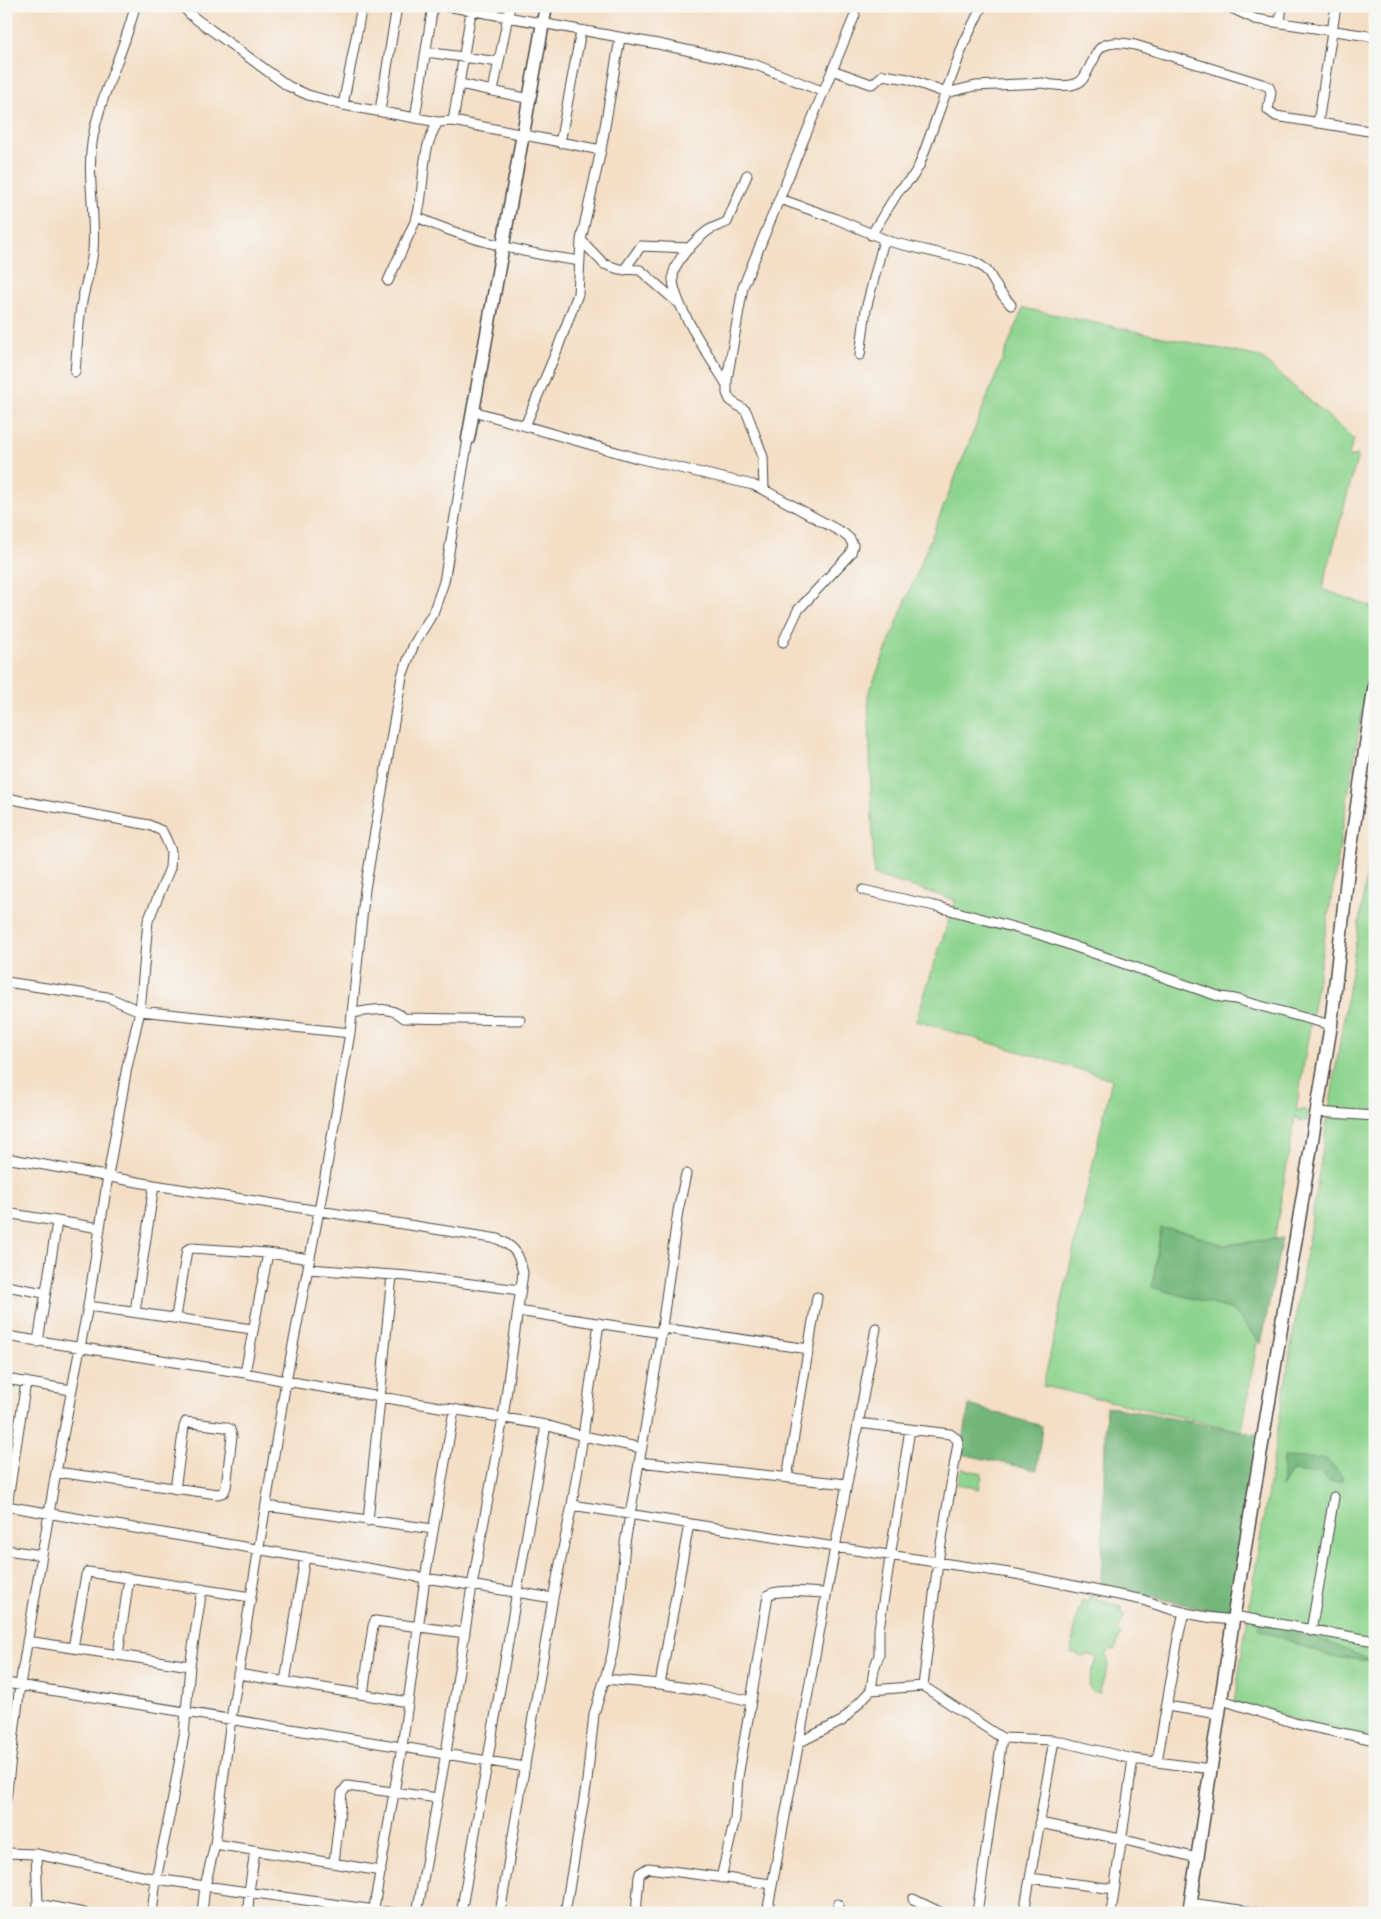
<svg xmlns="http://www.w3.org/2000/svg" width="1381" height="1919" viewBox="0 0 1381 1919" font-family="'IM FELL DW Pica',serif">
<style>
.green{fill:#8dd48e;stroke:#5c805c}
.forest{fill:#72b679;stroke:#4e7052}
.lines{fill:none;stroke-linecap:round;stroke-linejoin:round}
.street-casing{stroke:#494642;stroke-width:11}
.secondary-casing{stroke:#494642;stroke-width:15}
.street{stroke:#fff;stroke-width:9}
.secondary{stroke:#fff;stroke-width:12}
</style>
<rect width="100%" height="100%" fill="#f6f6f2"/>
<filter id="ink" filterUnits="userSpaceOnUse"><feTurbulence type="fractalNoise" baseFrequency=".02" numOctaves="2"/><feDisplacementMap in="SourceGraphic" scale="10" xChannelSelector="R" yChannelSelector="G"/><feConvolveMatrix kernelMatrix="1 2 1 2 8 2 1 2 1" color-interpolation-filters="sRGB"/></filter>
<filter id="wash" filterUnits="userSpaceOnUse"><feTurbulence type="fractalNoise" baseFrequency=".0096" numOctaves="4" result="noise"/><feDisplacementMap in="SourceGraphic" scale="20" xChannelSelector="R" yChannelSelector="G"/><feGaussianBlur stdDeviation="1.12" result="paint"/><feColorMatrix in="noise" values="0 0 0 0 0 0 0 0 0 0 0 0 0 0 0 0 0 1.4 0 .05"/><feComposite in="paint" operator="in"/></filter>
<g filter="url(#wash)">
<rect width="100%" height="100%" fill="#f4dec5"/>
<path class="green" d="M1023,308L1260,357L1354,439L1348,457L1358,455L1322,589L1375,608V633L1296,1111C1303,1107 1313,1112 1306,1121L1301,1122L1295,1117L1242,1431L1043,1386L1112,1079L916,1021L955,900L874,875L868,695Z
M1375,823V1742L1234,1703Z
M962,1468L982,1474L979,1489L957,1484Z
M1089,1596L1123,1608L1121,1612L1125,1614L1118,1631L1122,1635L1119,1637L1116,1650L1111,1649L1106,1655L1109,1663L1099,1693L1092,1691L1088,1685L1097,1658L1087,1654L1085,1657L1071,1653L1076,1619L1082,1600L1088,1602Z"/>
<path class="forest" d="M1161,1228L1189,1232L1207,1240L1224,1245L1282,1238L1261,1344L1233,1310L1152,1287Z
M969,1405L1042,1426L1037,1470L961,1454Z
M1106,1406L1265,1436L1229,1614L1101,1586Z
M1284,1457L1326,1459L1342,1475V1480L1329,1482L1322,1474L1292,1471L1282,1487Z
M1261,1614L1372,1661L1331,1657L1258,1629Z"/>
</g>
<g filter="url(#ink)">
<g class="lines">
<defs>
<path id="street" d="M182,6L192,16L288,86L308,95L343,105L438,122
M446,6L658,44L756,65L824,92
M472,6L453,121L601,150
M1227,6L1255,19L1375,37
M1280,22L1282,6
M426,52L499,62
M832,70L871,84L874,83L883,75L908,79L946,93L975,86L1043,83C1054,86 1074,88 1082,80C1087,74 1090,65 1094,59C1096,53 1098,49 1103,46C1113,41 1124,43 1135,45L1262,84L1269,87L1271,92L1268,110L1276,116L1375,132
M460,84L530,99
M493,91L510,6
M343,105L362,6
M380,111L397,6
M415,118L433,6
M453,121L438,122C419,152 426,186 417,217C469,241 524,253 580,261
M1318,123L1336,6
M560,143L581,31
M780,199L834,218L891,242L972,261C990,269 989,275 998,289C1002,295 1007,300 1011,305
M871,235L898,192L913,176L919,166L964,43L982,6
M581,240L604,264L619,269L640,270L677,302
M624,270L641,246L690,248
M388,281L417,217
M860,355L866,309L884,240
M75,372C77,350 78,328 81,307C84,288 91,270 93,251C96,213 86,174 93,137C101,92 125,51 135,6
M727,385C712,360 673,305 673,278C673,262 694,242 706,232C711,228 720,225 727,222L747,175
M473,411L637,458L753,485L768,492L843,533L850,539L853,545L851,553L798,610L783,642
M525,426L557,350L578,294L581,240L601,150L620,38
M764,490L763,457L750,421L746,411L730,400L727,393V380L743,287L855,15
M6,798L149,825L162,831L166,839L171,851L170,868L148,921L140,1011L127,1067L108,1176L88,1306L56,1472L20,1685L6,1799
M863,890L939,907L1038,934L1221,997L1235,999L1331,1025
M6,982L107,997L140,1011L350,1033
M352,1013C371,1011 389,1004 404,1018L520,1020
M1317,1112L1375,1116
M6,1158L154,1185L498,1239C516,1248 519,1254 523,1273L503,1418L472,1586L446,1753L417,1913
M6,1213L100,1228
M308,1269L408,1276L520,1290
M6,1286L44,1293
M88,1306L252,1329
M518,1311L662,1333
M135,1312L154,1185
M176,1317L186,1256L187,1250L191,1248L268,1253L310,1259
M599,1323L583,1436L642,1448
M662,1328L809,1349
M6,1336L245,1373L286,1381L546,1425L461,1913
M38,1342L57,1222
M245,1373L268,1253
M6,1379L71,1390
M858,1423L950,1434L957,1439L958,1443L938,1562L923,1686
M639,1462L847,1484
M56,1472L210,1493L218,1494L224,1492L226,1487L232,1436L230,1429L225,1427L186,1422L184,1427L175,1489
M787,1478L817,1297
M572,1505L835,1547L1016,1574L1143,1600C1173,1611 1203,1618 1233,1620
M6,1506L425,1578L553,1598
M7,1506L26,1382
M266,1506L433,1529
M368,1521L392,1275
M6,1550L42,1555
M1234,1616L1375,1641
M1311,1631L1334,1497
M27,1641L190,1666
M73,1648L86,1575L88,1572L251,1597
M118,1655L129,1578
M238,1674L408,1702
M605,1679L660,1684L689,1524
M285,1682L305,1557
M6,1683L525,1767
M660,1684L701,1690L751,1701L738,1777L735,1819L721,1878
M871,1690L874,1669L879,1655V1629L910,1429
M363,1694L373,1626L375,1621L465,1633
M1222,1700L1298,1724L1375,1740
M751,1701L768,1595C779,1588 811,1593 825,1593
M1166,1706L1220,1714
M800,1742L842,1721L871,1690L923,1686L1002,1738L1054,1740L1133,1759L1211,1769
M1157,1762L1178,1638L1184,1612
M1039,1823L1121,1839L1197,1858
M215,1844L381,1871
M6,1853L36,1854L156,1879L396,1913
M36,1854L38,1904L36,1913
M334,1863L342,1793L347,1786L438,1798
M1030,1878L1114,1889
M913,1899L942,1913
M1190,1903L1261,1913
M38,1904L84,1913
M152,1913L156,1879L172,1803L184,1735L190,1666L202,1589
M202,1913L205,1886L215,1844L231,1719L286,1381L319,1211L350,1033L365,889L402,676L414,644L433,613L444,582L468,439
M248,1913L249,1892L255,1850
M373,1913L402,1747L425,1578L454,1410
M500,1913L553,1598L572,1505L583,1436L546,1425
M565,1913L587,1781L594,1714L612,1655L620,1603L625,1543L659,1349L678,1211L686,1174
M636,1913L639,1877L640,1873L648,1868L772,1884
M767,1913L876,1328
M838,1913V1904
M977,1913L1002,1738
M1024,1913L1054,1740
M1111,1913L1133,1759"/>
<path id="secondary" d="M468,439L546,6
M1189,1913L1233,1620L1331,1025L1349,860L1375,683"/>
</defs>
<use href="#street" class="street-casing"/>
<use href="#secondary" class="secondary-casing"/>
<use href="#street" class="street"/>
<use href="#secondary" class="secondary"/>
</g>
</g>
<rect width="1381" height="1919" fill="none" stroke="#f6f6f2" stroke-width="25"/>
</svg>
